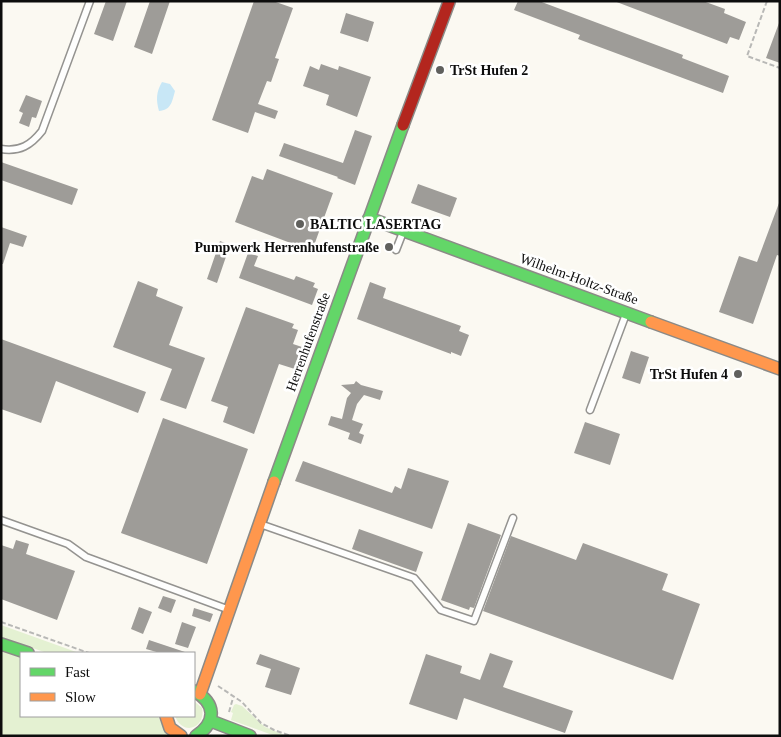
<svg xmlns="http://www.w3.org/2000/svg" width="781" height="737" viewBox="0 0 781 737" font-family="Georgia,serif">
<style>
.green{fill:#e4f1d2}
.water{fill:#c8e7f6}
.building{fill:#9e9c98}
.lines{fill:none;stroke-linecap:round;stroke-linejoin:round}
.lane-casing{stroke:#949390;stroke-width:9}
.fast-casing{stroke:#8b8a87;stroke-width:14}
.slow-casing{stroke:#8b8a87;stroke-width:14}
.jam-casing{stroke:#8b8a87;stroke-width:14}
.path{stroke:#b8b8b6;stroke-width:2;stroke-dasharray:5 2.5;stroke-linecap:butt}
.lane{stroke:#fefefd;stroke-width:6}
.fast{stroke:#63d668;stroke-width:11}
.slow{stroke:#ff974d;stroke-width:11}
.jam{stroke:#b3261e;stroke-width:11}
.poi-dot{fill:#60605d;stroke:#fff;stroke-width:2}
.labels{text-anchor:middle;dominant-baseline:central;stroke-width:5;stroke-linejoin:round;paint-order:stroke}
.poi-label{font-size:14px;font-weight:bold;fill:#0d0d0d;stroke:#fff;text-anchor:start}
.street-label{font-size:14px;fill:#0d0d0d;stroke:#fff}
</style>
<rect width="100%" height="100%" fill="#fbf9f2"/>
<path class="green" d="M1,625L79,653H47L1,637Z
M1,650L21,658V716H158L167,736H1Z
M194,701L202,708C206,729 182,736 175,716H194Z
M236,704L242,706L265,727L287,736H275L231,720L233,713L231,712L234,705Z"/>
<path class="water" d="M162,82L170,84L175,91C172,102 171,110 159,111C156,100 156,92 162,82Z"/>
<path class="building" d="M106,1H127L113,41L94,34Z
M150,1H170L152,54L134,47Z
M254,1H273L293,8L275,58L279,59L271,82L267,81L258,104L278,111L275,119L255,112L248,133L212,120Z
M518,1H539L683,55L682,58L729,76L723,93L578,39L580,35L514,10Z
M614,1H703L725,9L724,13L746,22L739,40L730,37L727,44Z
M346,13L374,22L368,42L340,33Z
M779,23L780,24V63L766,58Z
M321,64L338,70L339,66L371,77L357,117L326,105L329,95L303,86L310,66L319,70Z
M26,95L42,101L36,118L32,117L29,127L19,123L23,113L19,111Z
M355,130L372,136L355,185L337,178L338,177L279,156L284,143L343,163Z
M1,162L78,189L72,205L1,180Z
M267,169L333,193L312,251L235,222L252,176L263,180Z
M418,184L457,198L450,217L411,203Z
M779,203L780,256L777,255L753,324L719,312L739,256L757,262Z
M1,227L27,236L23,247L10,243L3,264H1Z
M220,241L230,245L217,283L207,279Z
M248,253L258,256L254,266L294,280L296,276L315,283L313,287L318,289L312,305L239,278Z
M138,281L158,289L156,296L183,307L169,345L205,358L186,409L160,400L172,369L113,347Z
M370,282L386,288L383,298L461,326L459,331L469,335L461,356L451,352V354L357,319Z
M246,307L294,324L292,328L298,330L293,344L305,348L298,370L279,364L254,434L223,422L228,407L211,401Z
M1,339L146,392L138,413L56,381L41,423L1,409Z
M631,351L649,357L640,384L622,378Z
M356,381L361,385L383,391L380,400L364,395L357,404L352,420L363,424L359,433L364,435L361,444L348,439L350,433L328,425L331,416L342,419L347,398L351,393L341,385L354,384Z
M163,418L248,449L207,564L121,533Z
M585,422L620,434L610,465L574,453Z
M303,461L392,493L395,486L401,489L408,468L449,481L432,529L295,481Z
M468,523L501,535L474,608L470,607L469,610L441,600Z
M359,529L423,552L416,572L352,549Z
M511,536L576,560L583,543L668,574L662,590L700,604L673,680L483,611Z
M16,540L29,544L26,554L75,571L57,620L1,599V545L13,549Z
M163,596L176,600L171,613L158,608Z
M139,607L152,612L143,634L131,629Z
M194,608L213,614L210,622L192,616Z
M182,622L196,627L188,648L175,644Z
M149,640L185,652V653H160L146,649Z
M490,653L513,661L503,687L573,711L565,733L464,698L457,720L409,704L426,654L462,666L460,673L480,680Z
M260,654L300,668L291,695L265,687L271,669L256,664Z"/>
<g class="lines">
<defs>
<path id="lane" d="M1,149C20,152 31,145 42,131L90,1
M396,250L403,232
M590,410L626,314
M1,520L68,544L86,557L227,609
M260,524L414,578L441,610L474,621L513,518"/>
<path id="fast" d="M369,218L651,322
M274,482L403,125
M1,644L28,653
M194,691C216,703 217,722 196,736
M211,721L250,736"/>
<path id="slow" d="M651,322L780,369
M200,694L274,482
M166,716L170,728L181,736"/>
<path id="jam" d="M403,125L449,2"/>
</defs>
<use href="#lane" class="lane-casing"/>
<use href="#fast" class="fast-casing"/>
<use href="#slow" class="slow-casing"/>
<use href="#jam" class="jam-casing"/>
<path class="path" d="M767,1L747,56L780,68
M1,622L89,653
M218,686L242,702L261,723L274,730L291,736
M229,712L233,698"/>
<use href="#lane" class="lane"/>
<use href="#fast" class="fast"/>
<use href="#slow" class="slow"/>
<use href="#jam" class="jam"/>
</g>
<g class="poi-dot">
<circle cx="440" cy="70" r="5"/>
<circle cx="300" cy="224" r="5"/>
<circle cx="389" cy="247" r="5"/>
<circle cx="738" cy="374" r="5"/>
</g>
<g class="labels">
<g class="poi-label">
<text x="450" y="70">TrSt Hufen 2</text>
<text x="310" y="224">BALTIC LASERTAG</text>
<text x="379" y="247" text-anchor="end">Pumpwerk Herrenhufenstraße</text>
<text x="728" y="374" text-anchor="end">TrSt Hufen 4</text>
</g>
<g class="street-label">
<text transform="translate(579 279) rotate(20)">Wilhelm-Holtz-Straße</text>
<text transform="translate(308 342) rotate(-70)">Herrenhufenstraße</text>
</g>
</g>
<rect width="781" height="737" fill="none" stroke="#0d0d0d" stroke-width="5"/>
<rect x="20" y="652" width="175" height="65" fill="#ffffff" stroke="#9e9e9e"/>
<rect x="30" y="668" width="25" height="8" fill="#63d668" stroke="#9e9e9e"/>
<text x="65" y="677" font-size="15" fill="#0d0d0d">Fast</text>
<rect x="30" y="693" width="25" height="8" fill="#ff974d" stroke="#9e9e9e"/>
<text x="65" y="702" font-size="15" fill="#0d0d0d">Slow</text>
</svg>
